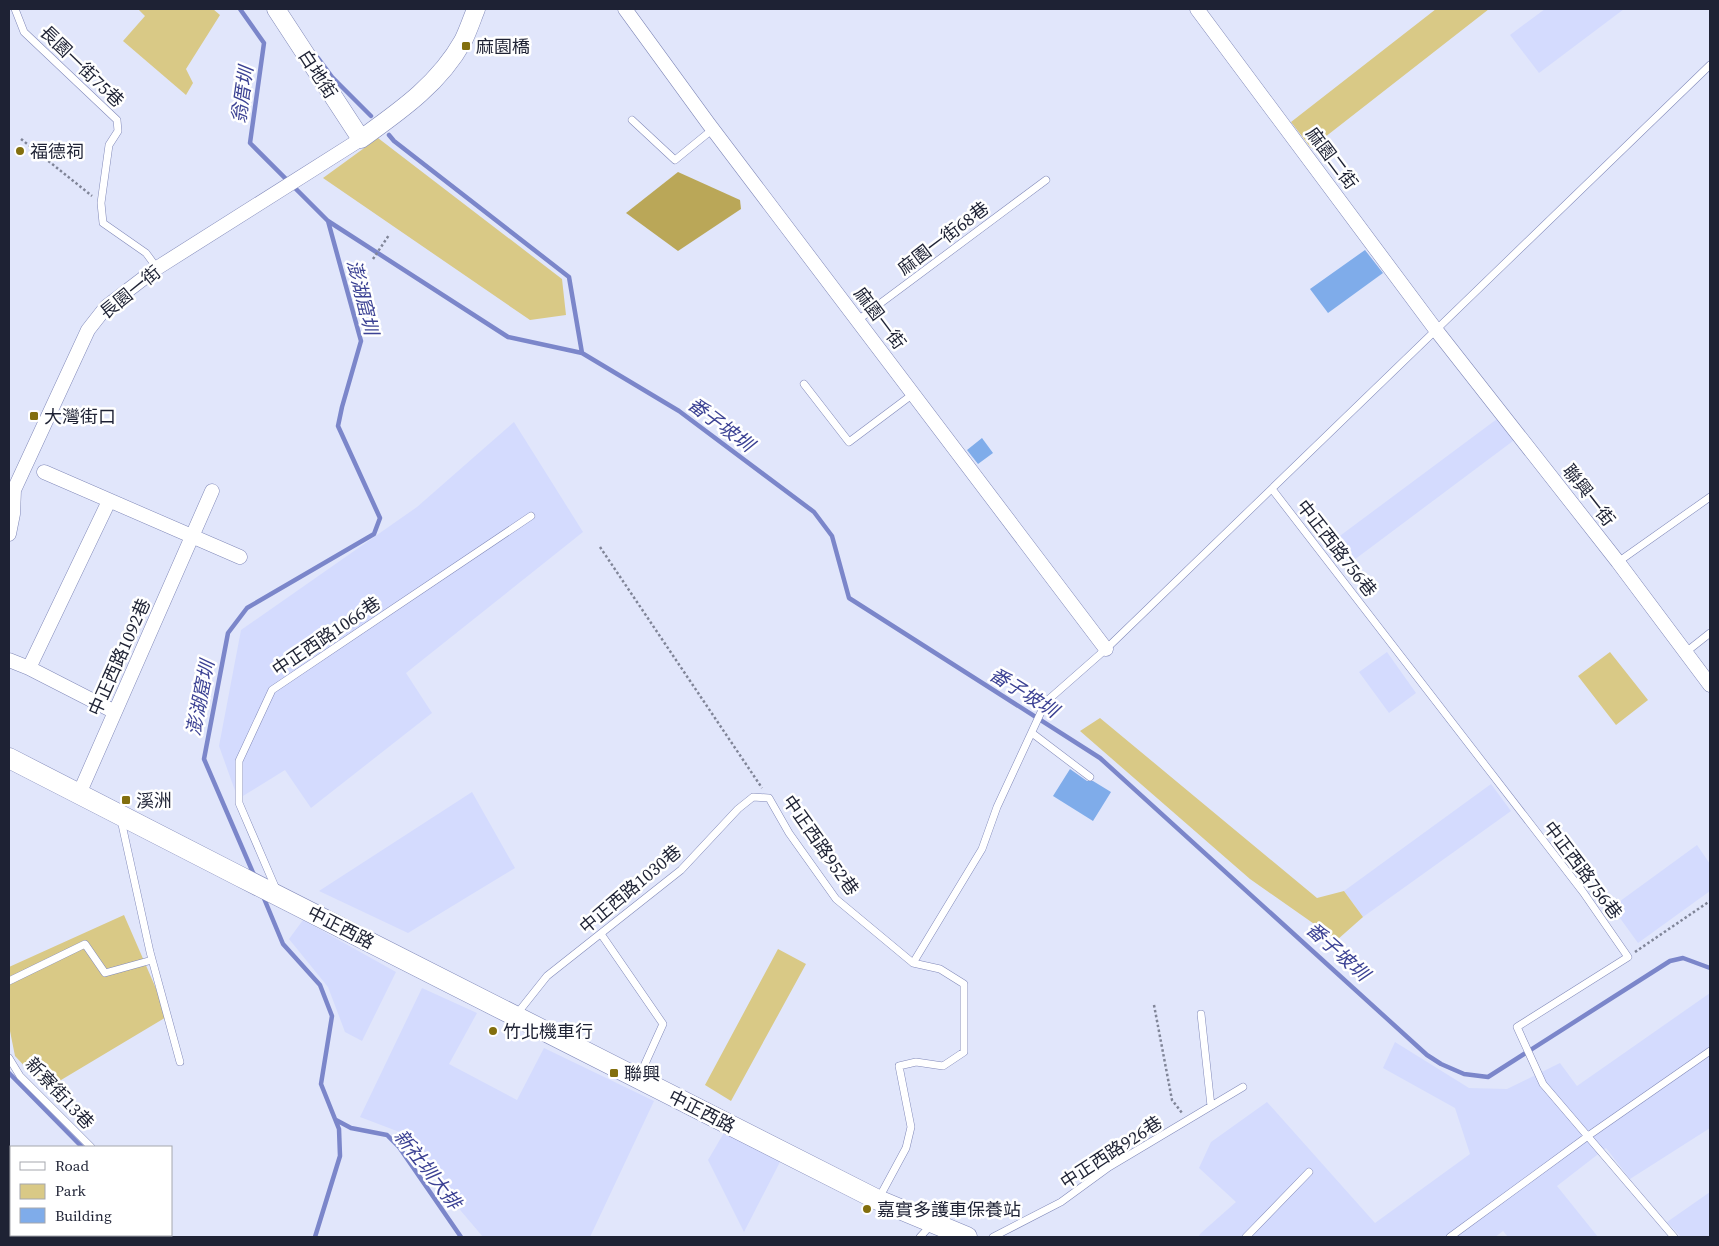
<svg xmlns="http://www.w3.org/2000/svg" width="1719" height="1246" viewBox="0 0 1719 1246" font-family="'Source Serif 4','Noto Sans TC',serif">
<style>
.built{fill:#d4dbfe}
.green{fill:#d9c986}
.forest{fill:#baa758}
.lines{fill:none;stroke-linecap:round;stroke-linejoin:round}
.stream{stroke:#7b86ca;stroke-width:4.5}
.building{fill:#7facea}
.service-casing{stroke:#8189b9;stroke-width:8}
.minor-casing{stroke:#8189b9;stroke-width:15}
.tertiary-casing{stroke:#8189b9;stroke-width:19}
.secondary-casing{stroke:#8189b9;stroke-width:21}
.path{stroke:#808598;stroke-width:2.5;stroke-dasharray:2.5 2.5;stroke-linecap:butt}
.service{stroke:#fff;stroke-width:7}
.minor{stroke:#fff;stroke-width:14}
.tertiary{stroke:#fff;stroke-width:18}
.secondary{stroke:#fff;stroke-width:20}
.poi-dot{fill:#836f0e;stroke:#fff;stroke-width:2}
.labels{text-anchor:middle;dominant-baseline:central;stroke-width:5;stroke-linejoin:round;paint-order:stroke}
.poi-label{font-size:18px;fill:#1e2234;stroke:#fff;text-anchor:start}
.street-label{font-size:18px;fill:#1e2234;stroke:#fff}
.water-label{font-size:19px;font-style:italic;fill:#3c4294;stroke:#fff}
</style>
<rect width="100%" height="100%" fill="#e1e6fb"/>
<path class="built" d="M1545,9H1624L1539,73L1510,35Z
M1501,416L1517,438L1346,566L1329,544Z
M514,422L583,532L406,673L432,713L311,808L285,770L238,799L219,746L241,630L417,507Z
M1387,652L1416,693L1389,713L1359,672Z
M1491,784L1511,811L1363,917L1344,891Z
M472,792L515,868L408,933L319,891Z
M1697,845L1710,864V891L1638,943L1612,907Z
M303,920L396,972L362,1041L345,1032L328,987L289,939Z
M422,988L477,1013L449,1064L517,1100L544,1048L654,1101L590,1237H483L461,1211L410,1136L360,1117Z
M1710,993V1128L1630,1179L1606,1148L1557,1186L1598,1237H1508L1503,1231L1495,1237H1198L1201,1233L1236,1202L1199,1168L1211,1142L1267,1102L1375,1223L1470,1154L1455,1108L1383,1068L1395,1042L1469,1088L1507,1089L1560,1063L1577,1086Z
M725,1131L781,1160L744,1232L708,1160Z
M1710,1192V1237H1681L1667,1222Z"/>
<path class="green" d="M138,9H213L220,15L186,69L193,83L186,95L123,41L145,16Z
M1436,9H1489L1311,148L1291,122Z
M378,138L562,279L566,315L530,320L323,178Z
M1610,652L1648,700L1616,725L1578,676Z
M1100,718L1317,898L1344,891L1363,917L1337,940L1250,879L1080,731Z
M124,915L168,1016L46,1089L15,1056L9,1026V967Z
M778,949L806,964L731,1101L705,1085Z"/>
<path class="forest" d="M678,172L740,200L741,209L678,251L626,213Z"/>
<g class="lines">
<path class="stream" d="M240,9L264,43L250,143L328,221L508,337L582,353L679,411L814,512L832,536L849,598L1100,758L1427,1055L1441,1064L1464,1074L1488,1077L1670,961L1683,958L1710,968
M318,58L332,77L371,116
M389,135L394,141L569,277L582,353
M254,875L204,759L228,633L247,608L374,534L380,518L338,426L342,407L361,341L328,221
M263,896L283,944L320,985L332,1016L321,1084L339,1129L340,1156L315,1237
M9,1073L82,1147
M336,1120L351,1128L387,1135L399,1147L461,1237
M155,1235L157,1237"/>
</g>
<path class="building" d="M1365,250L1383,273L1328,313L1310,289Z
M982,438L993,453L978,464L967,450Z
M1070,769L1087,781H1093L1111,792L1093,821L1053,796Z"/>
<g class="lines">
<defs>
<path id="service" d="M15,9L24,32L117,120L118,131L109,145L101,203L103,223L146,253L157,268
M632,120L675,160L713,129
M858,320L1046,180
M804,384L849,442L913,394
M1272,489L1583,892L1628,957L1517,1027L1543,1084L1674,1237
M1618,562L1710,497
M1686,652L1710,633
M1032,733L1090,777
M121,820L150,952L180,1062
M276,889L239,803V761L272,690L531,516
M601,934L663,1024L639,1077
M913,963L982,849L997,807L1042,710L1048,700L1106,649L1710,65
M9,981L85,944L105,973L152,960
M1201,1014L1211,1106
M516,1015L547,976L681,870L738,809L753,797L769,798L789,833L836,899L913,963L940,969L964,984V1052L943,1066L916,1062L899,1066L911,1127L906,1148L879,1198
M9,1058L20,1076L91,1147
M164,1235L165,1237
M920,1237L931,1225
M993,1237L1061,1202L1109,1167L1243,1087
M1246,1237L1309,1172
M1450,1237L1588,1136L1710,1051"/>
<path id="minor" d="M625,9L708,123L1106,649
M1197,9L1436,330L1618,562L1710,685
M44,472L240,557
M9,495L14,490L88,330L106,307L157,268L361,139
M9,534L13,514L14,490
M9,660L29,668L115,712
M29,668L109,501
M79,794L212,491"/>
<path id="tertiary" d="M276,9L361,139C400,111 439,84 463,41C468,31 472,19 476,9"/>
<path id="secondary" d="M9,758L241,877L878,1200L967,1237"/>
</defs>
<use href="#service" class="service-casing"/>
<use href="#minor" class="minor-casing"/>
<use href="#tertiary" class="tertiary-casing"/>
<use href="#secondary" class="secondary-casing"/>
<path class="path" d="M21,139L92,196
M373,259L389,235
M600,547L762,788
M1635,952L1710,901
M1154,1005L1172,1100L1182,1113"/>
<use href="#service" class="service"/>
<use href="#minor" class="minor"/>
<use href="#tertiary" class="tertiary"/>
<use href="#secondary" class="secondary"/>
</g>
<g class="poi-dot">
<rect x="461" y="41" width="10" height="10" rx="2.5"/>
<circle cx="20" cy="151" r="5"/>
<rect x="29" y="411" width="10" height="10" rx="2.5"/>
<rect x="121" y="795" width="10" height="10" rx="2.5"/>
<circle cx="493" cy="1031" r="5"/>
<rect x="609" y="1068" width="10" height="10" rx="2.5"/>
<circle cx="867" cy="1209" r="5"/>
</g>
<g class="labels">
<g class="poi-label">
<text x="476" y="46">麻園橋</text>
<text x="30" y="151">福德祠</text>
<text x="44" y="416">大灣街口</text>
<text x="136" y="800">溪洲</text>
<text x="503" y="1031">竹北機車行</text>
<text x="624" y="1073">聯興</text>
<text x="877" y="1209">嘉實多護車保養站</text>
</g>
<g class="street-label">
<text transform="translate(82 66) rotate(44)">長園一街75巷</text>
<text transform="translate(318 74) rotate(57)">白地街</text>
<text transform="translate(1332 158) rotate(53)">麻園二街</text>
<text transform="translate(943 238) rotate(-37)">麻園一街68巷</text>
<text transform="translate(130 292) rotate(-39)">長園一街</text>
<text transform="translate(880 318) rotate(53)">麻園一街</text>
<text transform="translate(1589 495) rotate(52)">聯興一街</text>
<text transform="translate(1337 548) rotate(52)">中正西路756巷</text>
<text transform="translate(326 636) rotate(-34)">中正西路1066巷</text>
<text transform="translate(119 657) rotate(-66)">中正西路1092巷</text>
<text transform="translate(821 845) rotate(55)">中正西路952巷</text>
<text transform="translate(1583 870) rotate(53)">中正西路756巷</text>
<text transform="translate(630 889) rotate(-40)">中正西路1030巷</text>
<text transform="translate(341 927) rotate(27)">中正西路</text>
<text transform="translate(60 1093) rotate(47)">新寮街13巷</text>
<text transform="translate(702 1111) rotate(27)">中正西路</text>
<text transform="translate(1111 1152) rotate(-33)">中正西路926巷</text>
</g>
<g class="water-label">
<text transform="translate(242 95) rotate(-82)">翁厝圳</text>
<text transform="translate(363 297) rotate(76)">澎湖窟圳</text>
<text transform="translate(721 424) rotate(37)">番子坡圳</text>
<text transform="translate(1024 692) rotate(32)">番子坡圳</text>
<text transform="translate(200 698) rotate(-79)">澎湖窟圳</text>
<text transform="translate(1338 951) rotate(42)">番子坡圳</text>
<text transform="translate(428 1169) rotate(52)">新社圳大排</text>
</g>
</g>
<rect width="1719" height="1246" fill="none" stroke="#1e2234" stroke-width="20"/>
<rect x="10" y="1146" width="162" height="90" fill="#ffffff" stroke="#a5a7ae"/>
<rect x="20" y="1162" width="25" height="8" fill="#ffffff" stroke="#a5a7ae"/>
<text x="55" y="1171" font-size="15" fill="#1e2234">Road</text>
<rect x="20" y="1184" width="25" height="15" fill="#d9c986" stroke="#a5a7ae"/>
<text x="55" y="1196" font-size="15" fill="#1e2234">Park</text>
<rect x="20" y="1208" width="25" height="15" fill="#7facea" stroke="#a5a7ae"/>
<text x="55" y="1221" font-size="15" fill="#1e2234">Building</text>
</svg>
